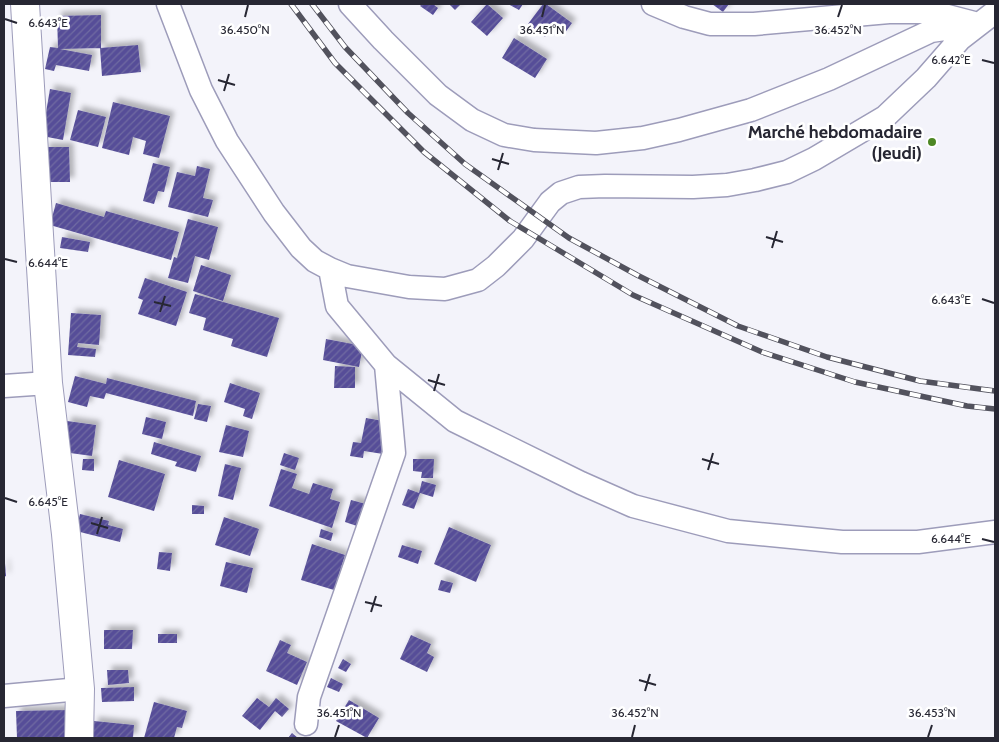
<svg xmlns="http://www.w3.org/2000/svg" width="999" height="742" viewBox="0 0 999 742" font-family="Cabin,sans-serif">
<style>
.building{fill:url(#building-hatch);filter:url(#shadow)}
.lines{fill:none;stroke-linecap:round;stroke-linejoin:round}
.minor-casing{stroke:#9d9cba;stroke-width:25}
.major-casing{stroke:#9d9cba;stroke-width:30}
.minor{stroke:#fff;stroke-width:22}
.major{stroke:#fff;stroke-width:28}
.rail-casing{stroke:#52525d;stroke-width:5.5}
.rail{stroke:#fff;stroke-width:4;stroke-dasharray:11;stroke-linecap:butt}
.ticks{fill:none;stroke:#272733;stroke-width:2}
.poi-dot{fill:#4d8724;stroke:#fff;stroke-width:2}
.labels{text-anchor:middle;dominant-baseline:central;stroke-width:5;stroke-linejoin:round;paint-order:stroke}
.poi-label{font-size:18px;font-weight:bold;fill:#272733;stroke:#fff;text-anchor:end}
.ticks-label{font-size:12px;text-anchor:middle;fill:#272733;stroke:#fff;stroke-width:5;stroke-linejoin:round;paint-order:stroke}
</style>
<defs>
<pattern id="building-hatch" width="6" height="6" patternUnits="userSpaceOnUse" patternTransform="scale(1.25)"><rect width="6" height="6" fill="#564e98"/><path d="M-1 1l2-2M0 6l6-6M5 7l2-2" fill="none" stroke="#706aa2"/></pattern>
<filter id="shadow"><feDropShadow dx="4.5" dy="-4.5" stdDeviation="2.5" flood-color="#0004"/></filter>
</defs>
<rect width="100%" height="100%" fill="#f3f3fa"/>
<path class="building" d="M422,4H433L438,8L433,15L420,6Z
M449,4H461L455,10Z
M487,4L503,18L487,36L471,22Z
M508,4H523L519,10Z
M543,4H546L572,23L564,34L553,26L545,37L528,24Z
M712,4H729L723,12Z
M101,15V48L60,49L92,55L89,71L56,65L54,71L45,69L50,47L58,48L57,16Z
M514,38L547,59L535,78L502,58Z
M138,45L141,72L102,76L100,48Z
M50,89L71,93L63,140L42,136Z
M113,102L170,116L159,158L143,154L146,141L133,137L129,155L102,148Z
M78,110L106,117L98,147L70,140Z
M45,147H69L70,182H46Z
M153,163L170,167L164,192L158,191L154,204L143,201Z
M197,166L210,169L203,198L213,200L208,217L168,207L177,172L195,176Z
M56,203L104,217L106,211L179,232L171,260L50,225Z
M188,219L218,227L209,260L195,256L188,283L168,278L174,257L177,258Z
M62,237L90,242L88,252L60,248Z
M201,265L231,275L223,301L193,291Z
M145,278L187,292L176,326L138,314L143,300L138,298Z
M195,294L279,318L267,357L231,346L233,339L203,330L206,318L189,313Z
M71,313L101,315L99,345L78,343L77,347L96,349L95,357L68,355Z
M326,339L363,346L359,367L323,360Z
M335,366L355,367V388H334Z
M75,376L106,384L107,378L196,401L193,416L106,393L104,399L90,396L87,407L68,402Z
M230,383L260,393L252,419L243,416L245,409L224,402Z
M198,404L211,406L207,422L194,419Z
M146,417L166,422L162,439L142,434Z
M366,418L389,422L383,454L364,451L363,458L350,456L353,442L361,443Z
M67,421L96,425L92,456L63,452Z
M226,425L249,431L243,457L219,452Z
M154,442L201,456L196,472L175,466L177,462L151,454Z
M284,453L299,458L295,470L280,465Z
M83,459H94V471L82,470Z
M413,459H434L433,478H421L422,472L413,471Z
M119,460L165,474L154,511L108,497Z
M225,464L241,468L233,500L218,496Z
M281,469L297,474L292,488L309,494L313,483L333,489L330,499L340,502L332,528L269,506Z
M422,481L436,485L433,497L420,493L414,509L402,505L408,489L419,493Z
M351,500L366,504L360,527L345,522Z
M192,505L204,506V514H192Z
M80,514L109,521L108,525L123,529L120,542L76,531Z
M224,517L259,529L250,556L215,545Z
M449,527L491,545L476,582L434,564Z
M321,529L333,533L331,541L319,537Z
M312,544L345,555L334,590L301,580Z
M402,545L422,551L418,564L398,557Z
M159,552L172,553L170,571L157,569Z
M226,562L253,568L247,593L220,586Z
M4,563H5L6,576L4,577Z
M441,580L453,583L450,593L438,590Z
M104,630H133L132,649H104Z
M158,634H177V643H158Z
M411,635L431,644L427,653L434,657L427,672L400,659Z
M280,640L291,645L287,653L307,662L297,685L266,671Z
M343,659L351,664L346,672L338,668Z
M107,670H128L129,683L108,685Z
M331,678L343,684L339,692L327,687Z
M134,687V701L102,702L101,688Z
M257,698L269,707L276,698L289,709L282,717L275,711L260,730L242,716Z
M349,700L379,718L367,738L336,721Z
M154,702L187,711L182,728L177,727L174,738H144Z
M70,710L71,738H17L16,711Z
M94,721L134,725L133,738H92Z
M292,733L298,738H288Z"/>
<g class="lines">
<defs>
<path id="minor" d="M168,4L201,90L227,141L274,213L301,248L315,261L330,269L347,276L409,287L445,289L478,280L496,266L523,239L550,202L561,193L579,187L605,186L693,187L727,185L755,180L787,172L814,159L885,117L926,78L960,39L995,12
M350,4L383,40L438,95L472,120L504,135L534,140L596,143L643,138L679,130L751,110L829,79L931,31L978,24L932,12H889L754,24H710L684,17L653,4
M386,365L455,421L581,483L633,506L728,531L842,542H918L995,532
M4,386L48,383
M4,696L80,689
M306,724L309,697L394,453L386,365L337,306L330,269"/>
<path id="major" d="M25,4L48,383L66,534L80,689L79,738"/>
</defs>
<use href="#minor" class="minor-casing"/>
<use href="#major" class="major-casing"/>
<use href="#minor" class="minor"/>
<use href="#major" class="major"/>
<defs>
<path id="rail" d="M291,4L335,63L424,152L510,221L633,295L762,352L855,382L967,406L995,409
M312,4L345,47L408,113L465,164L569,238L637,275L738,326L827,357L920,381L995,391"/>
</defs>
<use href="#rail" class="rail-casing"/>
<use href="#rail" class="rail"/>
</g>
<path class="ticks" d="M245,17L248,5M542,17L545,5M838,17L842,5M5,19L17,23M982,60L994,63M218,80L235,85M224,91L229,74M492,159L509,164M498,170L503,153M766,237L783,242M772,248L777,231M5,259L17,262M982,299L994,303M154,302L171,306M160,312L165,296M428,380L445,385M434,391L439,374M702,459L719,464M708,470L713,453M5,498L17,502M91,523L108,528M97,534L102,517M982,539L994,542M365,602L382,606M371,612L376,596M639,680L656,685M645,691L650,674M335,737L339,725M632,737L635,725M928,737L932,725"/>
<circle class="poi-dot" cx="932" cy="142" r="5"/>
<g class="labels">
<g class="poi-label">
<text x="922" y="132">Marché hebdomadaire<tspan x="922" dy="21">(Jeudi)</tspan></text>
</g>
</g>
<g class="ticks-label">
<text x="48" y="27">6.643°E</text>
<text x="245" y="34">36.450°N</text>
<text x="542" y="34">36.451°N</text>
<text x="838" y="34">36.452°N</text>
<text x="951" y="64">6.642°E</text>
<text x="48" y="267">6.644°E</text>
<text x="951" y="304">6.643°E</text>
<text x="48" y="506">6.645°E</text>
<text x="951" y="543">6.644°E</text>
<text x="339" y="717">36.451°N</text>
<text x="635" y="717">36.452°N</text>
<text x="932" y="717">36.453°N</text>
</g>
<rect width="999" height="742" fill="none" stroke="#272733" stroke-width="10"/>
</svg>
